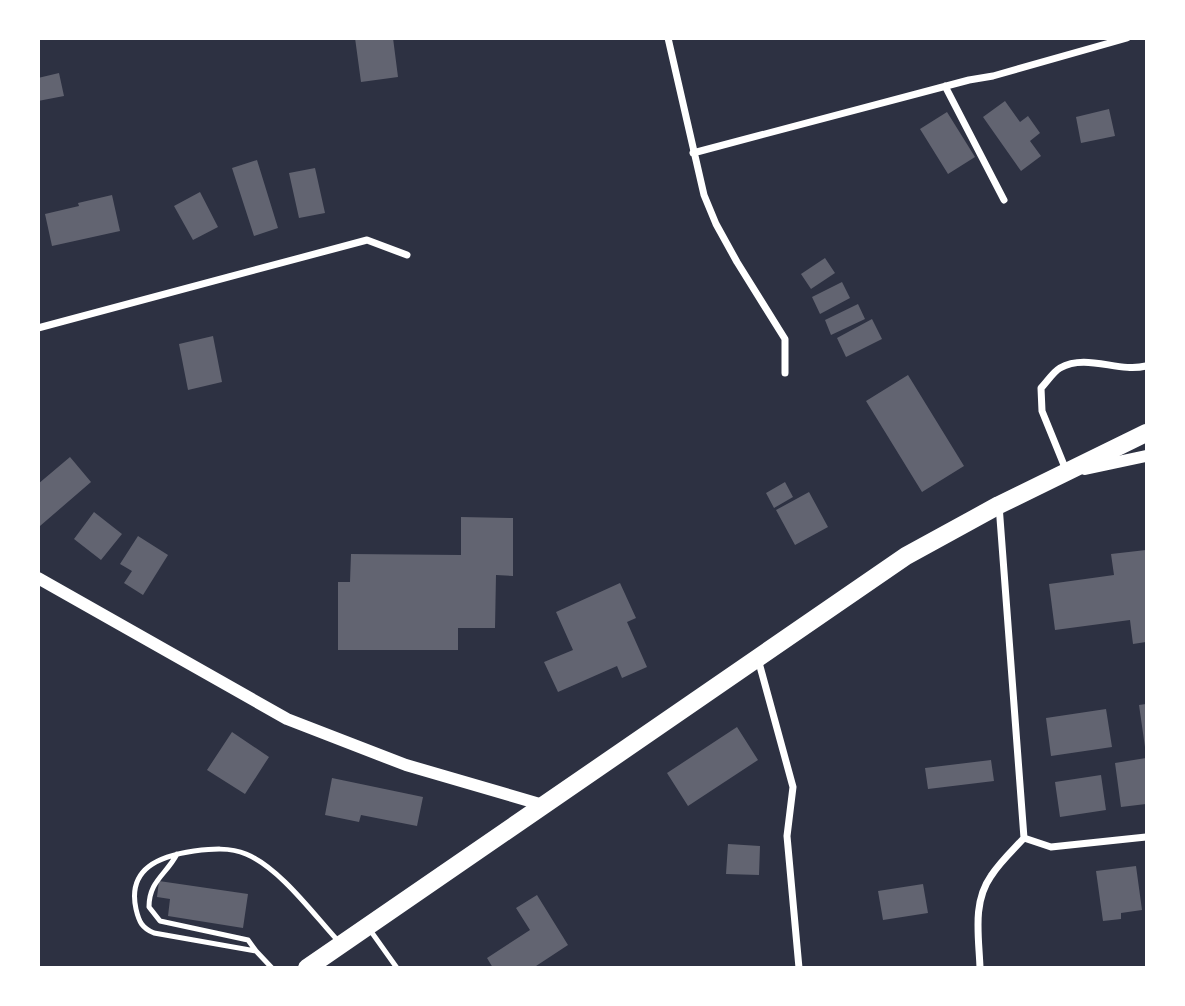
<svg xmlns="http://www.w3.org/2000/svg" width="1185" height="1006" viewBox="0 0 1185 1006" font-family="Overpass,sans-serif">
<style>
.building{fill:#626471}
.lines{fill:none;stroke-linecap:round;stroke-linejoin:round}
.service{stroke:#fff;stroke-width:5}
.minor{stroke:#fff;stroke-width:7}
.tertiary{stroke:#fff;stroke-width:12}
.primary{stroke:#fff;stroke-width:18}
</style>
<rect width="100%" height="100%" fill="#2d3142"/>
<path class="building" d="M355,38H393L398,77L361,82Z
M59,73L64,96L38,101V78Z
M1005,101L1020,122L1028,116L1040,133L1030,141L1041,156L1021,171L983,117Z
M1109,109L1115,136L1081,143L1076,117Z
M947,112L975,157L948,174L920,129Z
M257,160L278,228L254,236L232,168Z
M315,168L325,213L299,218L289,173Z
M200,192L218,227L193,240L174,206Z
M112,195L120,231L52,246L45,214L79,206L78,203Z
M825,258L835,273L811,289L801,274Z
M842,282L850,298L820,314L812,297Z
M858,304L865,319L831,335L825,320Z
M872,319L882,339L846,357L837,338Z
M213,336L222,382L188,390L179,344Z
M908,375L964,466L922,492L866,401Z
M70,457L91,482L40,526L38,484Z
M785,482L793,497L774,508L766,493Z
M809,492L828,527L795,545L776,510Z
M94,512L122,534L101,560L74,539Z
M461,517L513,518V576L496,575L495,628H458V650H338V582H350L351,554L461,555Z
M138,536L168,555L143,595L124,583L132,571L120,564Z
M1146,550V642L1133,644L1130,620L1055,630L1049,584L1114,575L1111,554Z
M620,583L636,618L627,622L647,667L622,678L617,666L558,692L544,662L573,650L556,612Z
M1146,704V747H1145L1139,705Z
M1106,709L1112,747L1051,756L1046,718Z
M737,727L758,760L688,806L667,773Z
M232,732L269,757L245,794L207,770Z
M1146,758V804L1121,807L1115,763Z
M991,760L994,781L928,789L925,768Z
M1101,775L1106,810L1060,817L1055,782Z
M332,778L423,797L417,826L361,815L359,822L325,815Z
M728,844L760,846L759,875L726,874Z
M1136,866L1142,910L1121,913V919L1103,921L1096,871Z
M159,881L248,894L243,928L168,916L170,899L157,897Z
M923,884L928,913L883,920L878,891Z
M537,895L568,945L533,968H493L487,958L530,930L516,908Z"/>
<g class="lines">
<path class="service" d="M177,854C166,875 149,881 149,907L160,921L248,940L256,951
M370,930L397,968
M272,968L256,951L154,933C142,928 139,922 136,909C127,868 160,856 194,851C211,849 230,847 246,854C280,868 314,915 339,942"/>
<path class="minor" d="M668,38L704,195L716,224L737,262L785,339V373
M945,86L1004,200
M693,153L969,80L993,76L1127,38
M38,328L367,240L407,255
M1066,470L1042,411L1041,388C1047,382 1053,372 1060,368C1087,353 1118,373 1146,366
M758,659L793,787L787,836L799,968
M1024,838L1051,847L1146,837
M980,968C979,937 972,903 991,876C1000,862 1013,850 1024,838L999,505"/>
<path class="tertiary" d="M1085,469L1146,456
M38,578L287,719L406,765L543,805"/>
<path class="primary" d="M307,968L906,556L999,505L1146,433"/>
</g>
<rect width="1185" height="1006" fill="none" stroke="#ffffff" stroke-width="80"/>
</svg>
